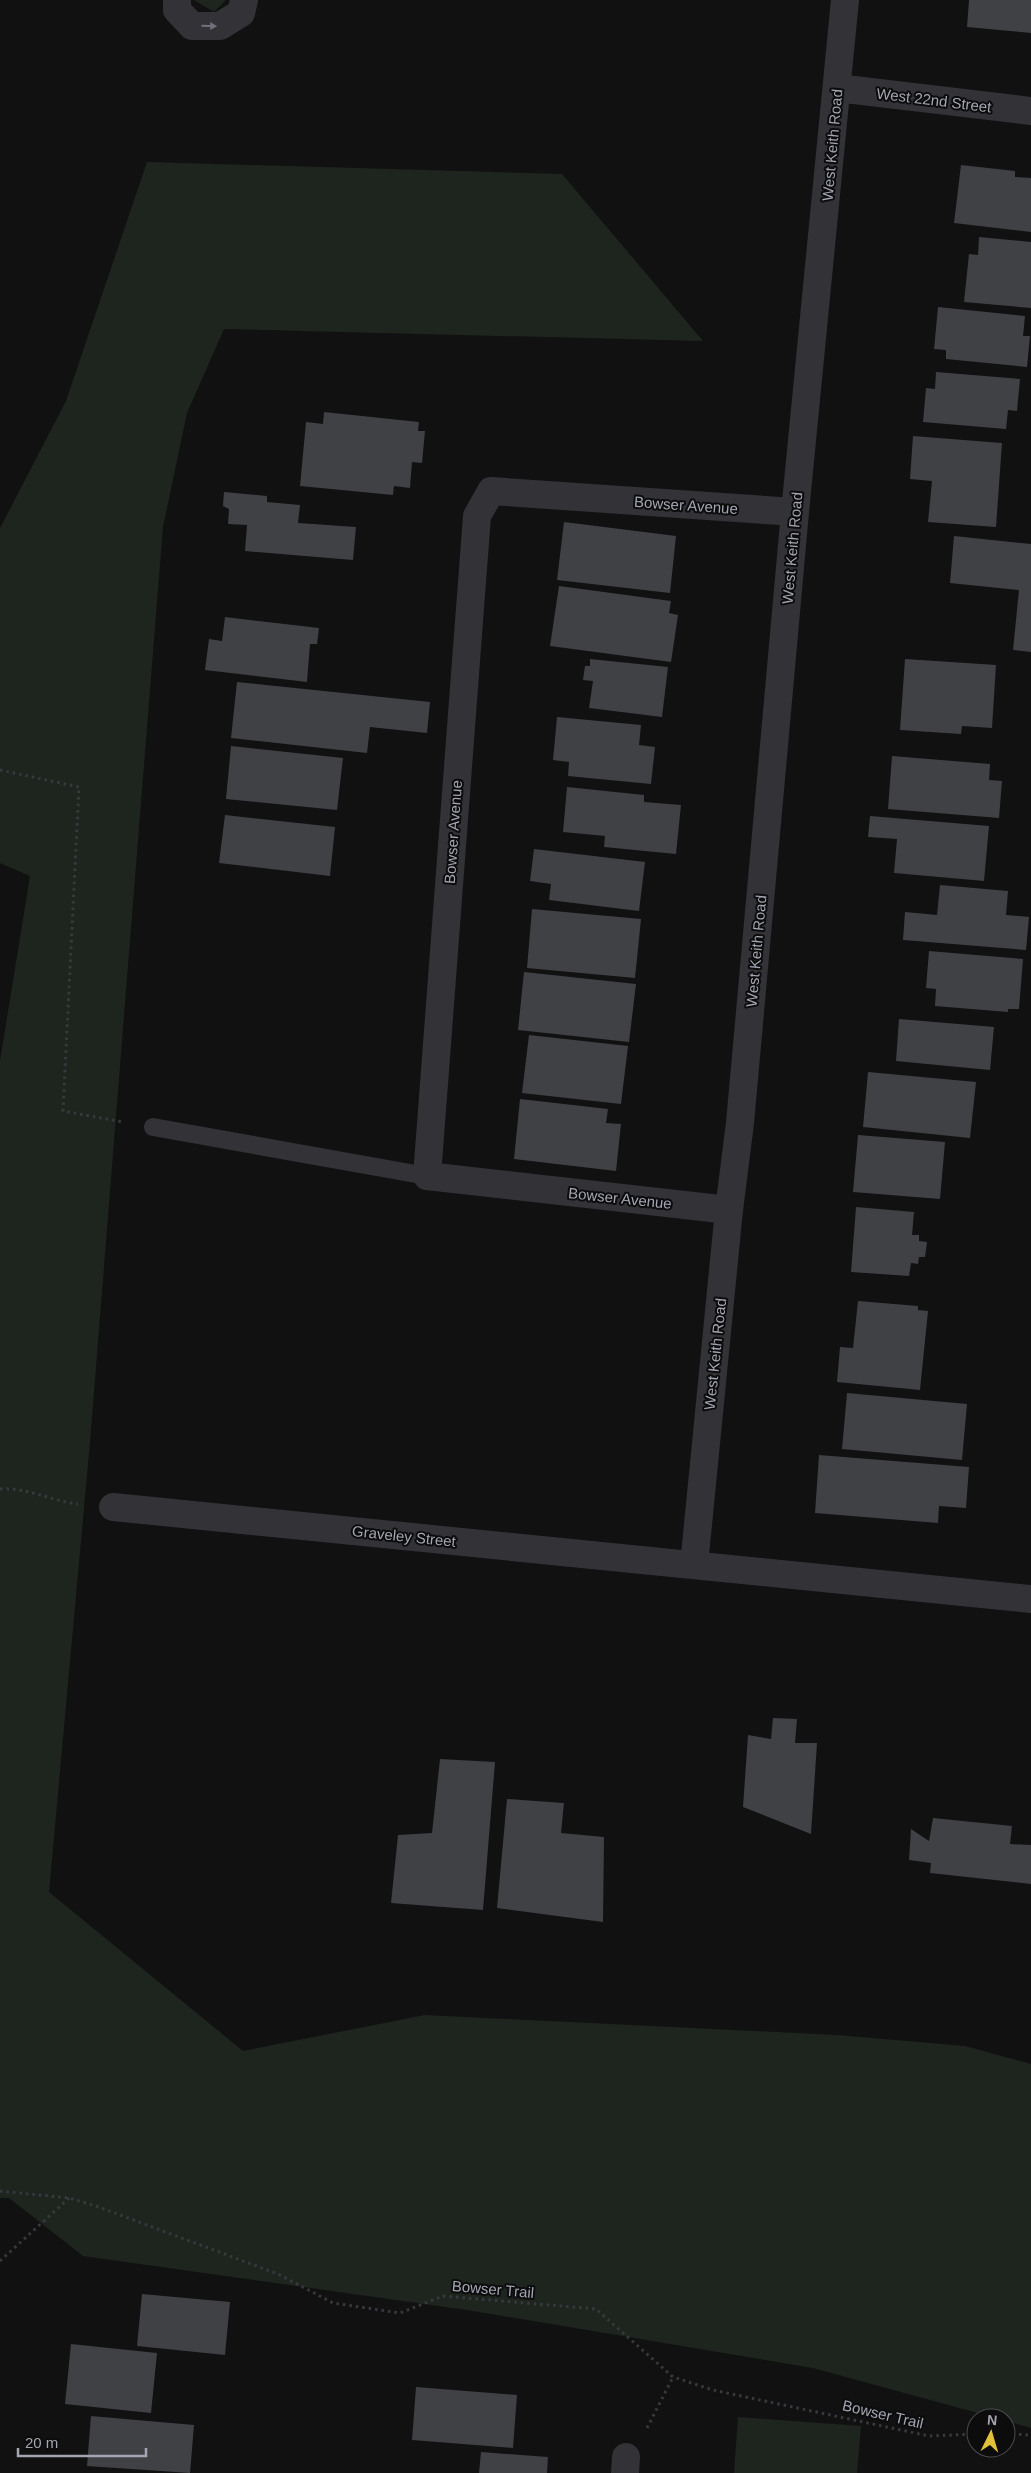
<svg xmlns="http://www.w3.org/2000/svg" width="1031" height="2473" viewBox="0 0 1031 2473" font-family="Helvetica,sans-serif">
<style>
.green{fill:#1e251f}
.building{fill:#404145}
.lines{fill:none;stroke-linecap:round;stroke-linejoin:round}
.path{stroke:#38393e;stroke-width:3;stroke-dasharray:2.5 4;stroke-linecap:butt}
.lane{stroke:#323237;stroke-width:18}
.street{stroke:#323237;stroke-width:28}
.oneway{fill:#70727b}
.labels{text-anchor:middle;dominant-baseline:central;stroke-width:4;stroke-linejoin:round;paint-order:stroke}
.street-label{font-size:15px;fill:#a3a6b2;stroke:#0c0c0d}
</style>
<rect width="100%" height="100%" fill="#111112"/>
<path class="green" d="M194,0H226L214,12Z
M147,162L562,174L703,341L224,329L187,413L163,527L90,1442L49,1892L243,2051L425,2015L837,2035L965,2046L1031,2064V2428L1006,2421V2418H996L813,2368L467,2310L83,2256L9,2198H0V1061L30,876L0,863V528L66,401Z
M738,2417L861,2426L857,2473H734Z"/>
<path class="building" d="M969,0H1031V33L967,27Z
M961,165L1015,171V177L1031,178V232L954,223Z
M979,237L1031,242V308L964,302L969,254L978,255Z
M938,307L1025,316L1023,336H1030L1027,367L946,359V350L934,349Z
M936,372L1020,379L1017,411L1008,410L1006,429L923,422L926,388L935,389Z
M324,412L419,422L418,431H425L422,463L412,462L410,488L394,486L393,495L300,486L306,422L323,424Z
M913,436L1002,443L996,527L928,522L932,481L910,479Z
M224,492L267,496V502L300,505L298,523L356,527L353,560L245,551L247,525L228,524L229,509L223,506Z
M564,522L676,536L670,593L557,580Z
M954,536L1031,544V652L1013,650L1019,590L950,583Z
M559,586L671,601L669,613L678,615L671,662L550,646Z
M225,617L319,628L317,644H310L307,682L205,670L209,639L222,641Z
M590,659L668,667L662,717L589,708L593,681L583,680L585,666H590Z
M905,659L996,665L992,728L962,726L961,734L900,730Z
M237,682L430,702L427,733L370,727L367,753L231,738Z
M557,717L641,725L639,745L655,747L651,784L568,776L569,762L553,760Z
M231,746L343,758L337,810L226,799Z
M892,756L990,764L989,780L1002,781L999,818L888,809Z
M567,787L644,795V802L681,805L676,854L604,847L605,836L563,832Z
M225,815L335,827L330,876L219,863Z
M870,816L989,826L984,881L894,873L897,839L868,837Z
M534,849L645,862L639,911L549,900L551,884L530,881Z
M940,885L1008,891L1006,915L1029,917L1026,950L903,940L905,912L937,915Z
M532,909L641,919L635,978L527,968Z
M929,951L1023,959L1019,1009H1008V1012L935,1006L936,989L926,988Z
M524,972L636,984L629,1042L518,1030Z
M899,1019L994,1027L990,1070L896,1061Z
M529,1035L628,1046L621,1104L522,1093Z
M868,1072L976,1082L970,1138L863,1127Z
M520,1099L608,1109L606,1123L621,1124L616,1171L514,1159Z
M858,1135L945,1142L940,1199L853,1192Z
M856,1207L914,1212L912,1235H919V1241L927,1242L925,1257H919L918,1264L911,1263L909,1276L851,1272Z
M858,1301L918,1306V1310L928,1311L920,1390L837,1382L840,1347L853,1348Z
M847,1393L967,1404L962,1460L842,1449Z
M819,1455L969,1467L966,1508L939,1506L938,1523L815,1513Z
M773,1718L797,1719L795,1743H817L811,1834L743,1807L748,1735L771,1739Z
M440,1759L495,1762L483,1910L391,1903L398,1835L432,1833Z
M507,1799L564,1803L561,1833L604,1837L603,1922L497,1908Z
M933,1818L1012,1826L1010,1844L1031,1845V1884L930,1873L931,1863L909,1860L911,1829L929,1841Z
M142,2294L230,2302L225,2355L137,2346Z
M71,2344L157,2353L151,2413L65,2404Z
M416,2387L517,2395L513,2448L412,2440Z
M91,2416L194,2425L190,2473L87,2466Z
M481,2452L548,2457L547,2473H479Z"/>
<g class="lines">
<path class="path" d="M0,770L79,787L63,1111L123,1122
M0,1489C27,1487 51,1501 78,1504
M0,2191L69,2198L96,2206L278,2274L333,2303L400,2313L443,2296L596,2309L673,2377L713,2390L929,2436L976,2434
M0,2261L69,2198
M647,2428L673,2377
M1006,2434L1031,2435"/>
<path class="lane" d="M153,1127L427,1176"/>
<path class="street" d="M177,0V10L192,26H220L241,13L244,0
M837,88L1031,111
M729,1210L427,1176L477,516L491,491L795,512
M113,1507L1031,1599
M694,1565L729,1210L740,1123L795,512L845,0
M625,2473L626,2457"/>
</g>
<defs><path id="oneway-solid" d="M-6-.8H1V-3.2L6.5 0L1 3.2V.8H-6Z" transform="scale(1.25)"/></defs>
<use class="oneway" href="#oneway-solid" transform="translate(209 26) rotate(1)"/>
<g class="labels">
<g class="street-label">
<text transform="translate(934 100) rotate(7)">West 22nd Street</text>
<text transform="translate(832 145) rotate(-85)">West Keith Road</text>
<text transform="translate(686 505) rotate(4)">Bowser Avenue</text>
<text transform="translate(792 548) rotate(-85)">West Keith Road</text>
<text transform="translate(453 832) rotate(-86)">Bowser Avenue</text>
<text transform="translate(756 951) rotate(-85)">West Keith Road</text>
<text transform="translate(620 1198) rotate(6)">Bowser Avenue</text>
<text transform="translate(715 1354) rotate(-84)">West Keith Road</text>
<text transform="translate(404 1536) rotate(6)">Graveley Street</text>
<text transform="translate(493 2289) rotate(5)">Bowser Trail</text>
<text transform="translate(883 2414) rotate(13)">Bowser Trail</text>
</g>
</g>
<g transform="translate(991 2433) rotate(5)"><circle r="24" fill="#0c0c0d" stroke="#484a4f"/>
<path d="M0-4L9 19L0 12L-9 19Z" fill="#e2c13a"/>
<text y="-8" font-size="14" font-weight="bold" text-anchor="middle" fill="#a3a6b2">N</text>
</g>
<path d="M18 2448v8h128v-8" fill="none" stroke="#a3a6b2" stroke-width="2.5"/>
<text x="25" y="2448" font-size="15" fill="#a3a6b2" stroke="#0c0c0d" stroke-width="4" paint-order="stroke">20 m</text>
</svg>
